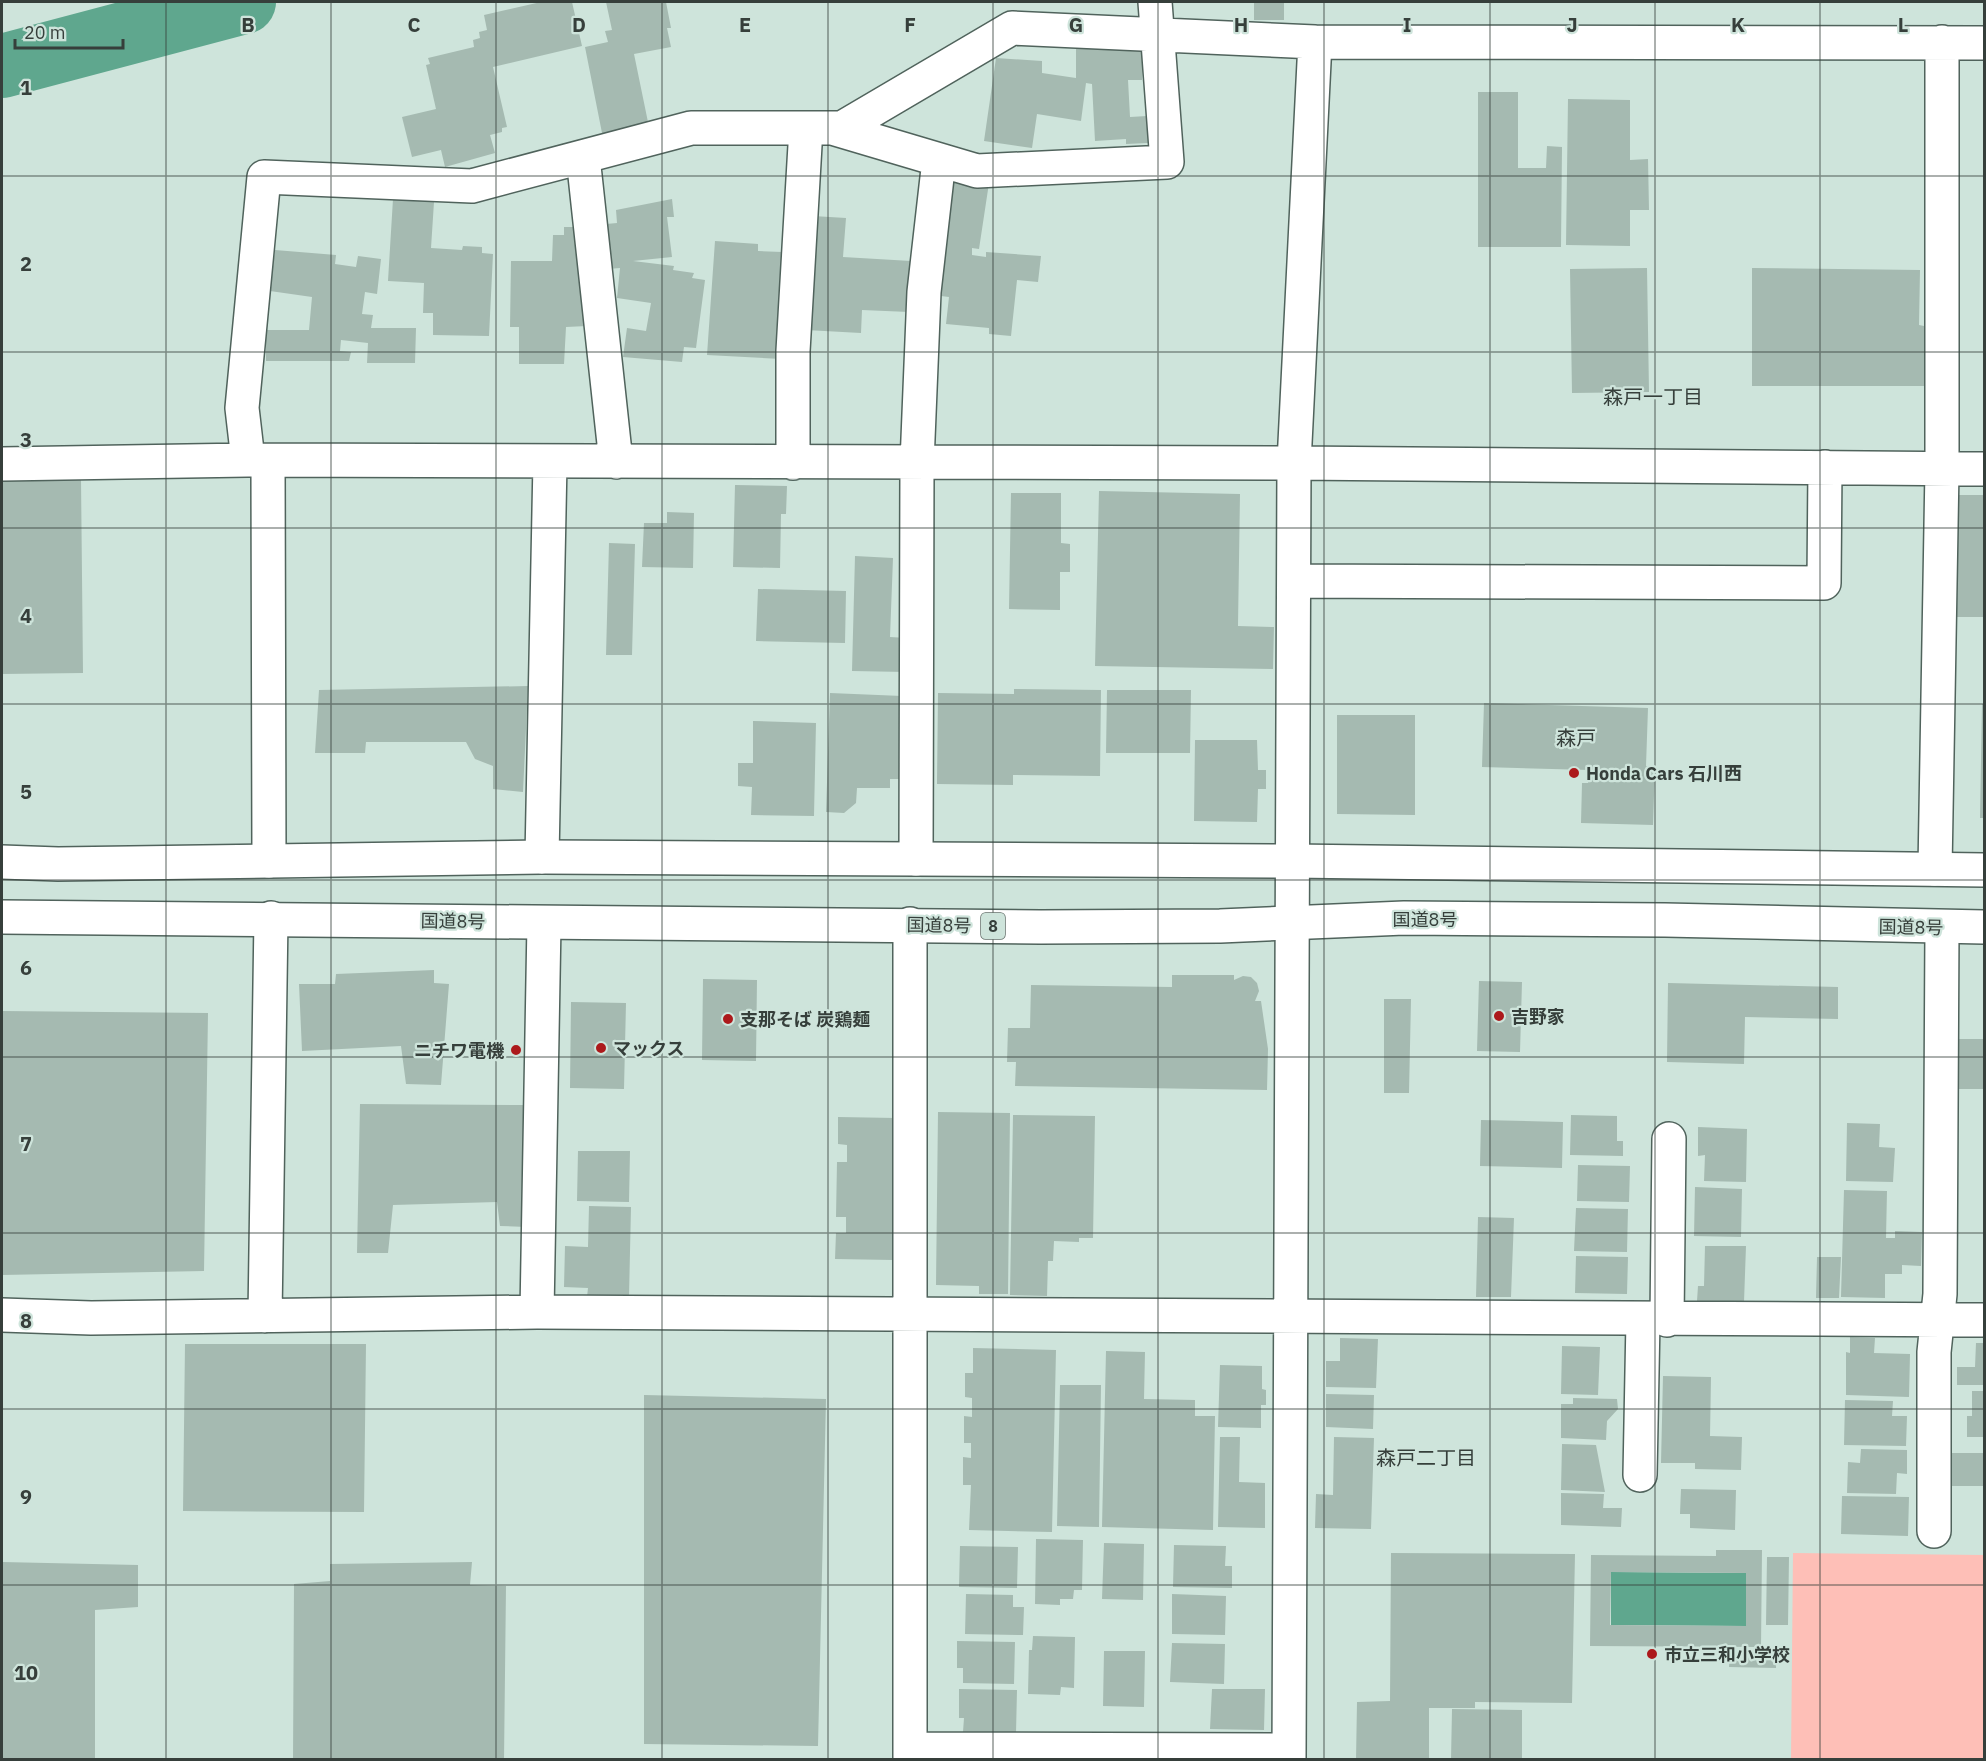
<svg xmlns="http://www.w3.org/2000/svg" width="1986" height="1761" viewBox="0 0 1986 1761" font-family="'IBM Plex Sans','Noto Sans JP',sans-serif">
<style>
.pitch{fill:#febfb7}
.water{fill:#5fa78e}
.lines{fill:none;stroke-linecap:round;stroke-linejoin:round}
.river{stroke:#5fa78e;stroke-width:64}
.building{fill:#a5bab1;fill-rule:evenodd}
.minor-casing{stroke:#50635c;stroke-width:36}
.highway-casing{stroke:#50635c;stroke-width:36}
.minor{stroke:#fff;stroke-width:33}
.highway{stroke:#fff;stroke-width:33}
.grid{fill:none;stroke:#363f3b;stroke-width:1.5;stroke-opacity:0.55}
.poi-dot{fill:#ac191b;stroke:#cee4db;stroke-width:2}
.labels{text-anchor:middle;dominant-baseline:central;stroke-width:4.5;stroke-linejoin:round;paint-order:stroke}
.shield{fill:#cee4db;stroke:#64706b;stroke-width:1.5}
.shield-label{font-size:16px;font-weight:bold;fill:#363f3b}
.poi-label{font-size:18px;font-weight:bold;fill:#363f3b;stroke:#cee4db;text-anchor:start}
.street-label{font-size:18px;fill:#363f3b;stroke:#cee4db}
.neighbourhood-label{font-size:20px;fill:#363f3b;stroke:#cee4db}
.grid-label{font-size:20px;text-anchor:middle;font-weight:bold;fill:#363f3b;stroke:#cee4db;stroke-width:4.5;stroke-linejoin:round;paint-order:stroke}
</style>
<rect width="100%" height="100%" fill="#cee4db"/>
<path class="pitch" d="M1793,1553L1984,1555V1759H1791Z"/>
<path class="water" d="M1611,1572L1746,1573V1626L1611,1625Z"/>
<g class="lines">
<path class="river" d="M2,66L244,2"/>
</g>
<path class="building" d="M541,2H572L582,46L493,67L507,127L502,128V132L490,135L495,153L445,167L441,150L412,157L402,117L436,109L426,65L430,64L428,58L474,47L473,40L480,38L479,32L487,30L484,15Z
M606,2H666L671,28H667L671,47L634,54L649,127L603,138L585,47L608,42L605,31L612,30Z
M1254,2H1284V20H1254Z
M1076,47L1143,50L1142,80H1128L1130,117L1147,116L1148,143L1126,144V139L1095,141L1092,84L1086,83L1081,121L1037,114L1032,148L984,141L996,58L1042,61V73L1076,78Z
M1478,92H1518V168H1546L1547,146L1562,147L1561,247H1478Z
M1568,99L1630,100V160L1648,159L1649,210H1630V246L1566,245Z
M948,173L989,183L979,249L972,248V255L986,257V252L1041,256L1038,282L1017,280L1011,336L989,334V328L946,324L949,297L941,296Z
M393,199L434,202L431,248L462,250L463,246L482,247V253L493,254L489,336L433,335V313H423L424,283L388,281Z
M672,199L674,217H667L672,257L633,261L674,266L673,270L694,273L692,278L705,280L696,348L684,347L682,362L623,357L627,328L646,331L651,303L617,298L620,268L608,269L606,224L617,223L616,210Z
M813,216L846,218L843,257L911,261L909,312L862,310L861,333L806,330Z
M564,227H581L587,326L566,327L564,364H519V327H510L511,261H552L553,235H564Z
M715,241L758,244V251L782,252L780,295L784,296L781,359L707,355Z
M275,250L336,255L335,264L356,267L358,256L381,259L377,294L365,292L362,314L373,315L371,328H416L415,363H367L368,343L341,340L340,351L351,352L349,361H266V330H309L312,297L270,291Z
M1647,268L1649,392L1572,393L1570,269Z
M1752,268L1920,270L1919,325L1924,326V386H1752Z
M81,479L83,673L2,674V480Z
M735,485L787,486L786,514H781L780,568L733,567Z
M1099,491L1240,494L1238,626L1274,627L1273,669L1095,666Z
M1011,493H1061V543L1070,544V572H1060V610L1009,609Z
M1955,495H1984V617H1953Z
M667,512L694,513L693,568L642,567L644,523H667Z
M609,543L635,544L632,655H606Z
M855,556L893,558L890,637L907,638L906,672L852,671Z
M758,589L846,591L845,643L756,641Z
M528,686L523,792L493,789V766L475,759L466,742H366L365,753H315L319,690Z
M1014,689L1101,690L1100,776L1013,775V785L937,784L938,693L1014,694Z
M1107,690H1191L1190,753H1106Z
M830,693L902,696L900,779H890V788H857L856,803L844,813L826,812Z
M1484,703L1648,708L1646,766H1655L1653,825L1581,823L1582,783H1588L1589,770L1482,767Z
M1982,704H1984V818H1980Z
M1337,715H1415V815L1337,814Z
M753,721L816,723L814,816L751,815L752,787L738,786V763H753Z
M1195,740H1257L1258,770H1266V789H1258L1257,822L1194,821Z
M434,970V983L449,984L441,1085L406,1084L401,1046L302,1051L299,984H335L336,974Z
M1172,975H1234V980L1243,976L1251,977L1257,983L1259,991L1255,1001H1261L1268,1049L1267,1090L1015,1086L1016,1062H1007L1008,1028H1030L1031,985L1172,987Z
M703,979L757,980L756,1061L702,1060Z
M1479,981L1522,982L1520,1052L1477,1051Z
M1668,983L1838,987V1019L1745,1017L1744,1064L1667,1062Z
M1384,999H1411L1409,1093H1384Z
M571,1002L626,1003L624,1089L570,1088Z
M2,1011L208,1013L204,1271L2,1275Z
M1959,1039H1984V1089H1958Z
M360,1104L528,1105L527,1227L500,1226L497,1202L393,1205L388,1253H357Z
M938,1112L1010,1113L1008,1294H979V1286L936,1285Z
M1013,1115L1095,1116L1093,1238H1079V1242L1054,1241L1053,1261H1048L1047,1296L1010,1295Z
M1571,1115L1617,1116V1141H1623V1156L1570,1155Z
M838,1117L896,1118L893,1260L835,1259L836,1233H846V1217H836L837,1162H847V1145L838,1144Z
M1481,1120L1563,1122L1562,1168L1480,1166Z
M1847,1123L1880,1124L1879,1147L1895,1148L1893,1182L1846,1181Z
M1698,1127L1747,1129L1746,1182L1704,1181L1705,1155L1698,1156Z
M578,1151H630L629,1202L577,1201Z
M1578,1165L1630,1166L1629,1202L1577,1201Z
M1695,1187L1742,1189L1741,1237L1694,1236Z
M1844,1190L1887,1191L1886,1238H1895V1231L1922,1232L1921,1266L1902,1265V1274H1885V1298L1841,1297Z
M589,1206L631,1207L629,1297H587L588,1288L564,1287L565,1246L588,1247Z
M1576,1208L1628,1209L1627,1252L1574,1251Z
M1478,1217L1514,1218L1511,1297H1476Z
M1705,1246H1746L1744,1302L1697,1301L1698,1286H1704Z
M1576,1256L1628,1257L1627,1294L1575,1293Z
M1817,1257H1841L1839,1298H1816Z
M1850,1337L1875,1338L1874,1353L1910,1354L1909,1397L1846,1395V1352L1850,1353Z
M1340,1338L1378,1339L1376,1388L1326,1387V1361H1340Z
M1976,1343H1984V1385H1957V1367H1975Z
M185,1344H366L364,1512L183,1511Z
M1562,1346L1600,1347L1598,1395L1561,1394Z
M973,1348L1056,1350L1052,1532L969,1530L971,1485H963V1457L971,1458V1443H964V1416L972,1417V1398L965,1397V1373H973Z
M1106,1351L1145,1352L1144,1399L1195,1400V1416H1215L1213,1530L1102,1527Z
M1220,1365L1262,1366V1389L1266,1390V1405H1261V1428L1218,1427Z
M1663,1376L1711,1377L1710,1436L1742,1437L1741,1470L1695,1469V1463H1661Z
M1060,1385H1101L1099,1527L1057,1526Z
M1972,1391H1984V1437H1967V1416H1972Z
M1326,1394L1374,1395L1373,1429L1326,1427Z
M644,1395L826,1399L818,1746L644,1744Z
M1573,1398L1617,1399L1618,1409L1607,1421L1606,1440L1561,1438V1404H1573Z
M1845,1400L1893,1401L1892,1416H1907L1906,1446L1844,1445Z
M1220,1437H1240L1239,1482L1265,1483V1528L1218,1527Z
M1334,1437L1374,1438L1371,1529L1315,1528L1316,1494L1333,1495Z
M1562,1444L1596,1445L1605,1492L1561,1490Z
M1861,1449L1907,1450V1474L1897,1473L1896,1494L1847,1493L1848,1462L1860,1463Z
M1948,1453H1984V1486H1948Z
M1681,1489L1736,1490L1735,1530L1690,1528V1514H1680Z
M1561,1493L1604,1494L1603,1508H1622L1621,1527L1561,1525Z
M1842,1496L1909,1497L1908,1536L1841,1534Z
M1036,1539L1083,1540L1082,1590H1074L1073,1599H1060V1605L1035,1604Z
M1104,1543L1144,1544L1143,1600L1102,1599Z
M1174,1545L1226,1546L1225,1566H1232V1588L1173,1587Z
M960,1546L1018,1547L1017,1588L959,1587Z
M1716,1550H1762L1761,1647L1590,1646L1591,1555L1716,1556ZM1611,1572L1746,1573V1626L1610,1625Z
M1391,1553L1575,1554L1572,1703L1475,1702V1708H1429V1760H1356L1357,1702L1390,1701Z
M1767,1557H1789L1788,1625H1766Z
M2,1562L138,1565V1607L95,1610V1760H2Z
M472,1562L470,1585L506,1586L504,1760H293L294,1584L330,1581V1564Z
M966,1594L1013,1595V1607H1024L1023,1635L965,1634Z
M1172,1594L1226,1596L1225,1635L1172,1634Z
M1033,1636L1075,1637L1074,1688L1061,1687L1060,1695L1028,1694L1029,1650H1032Z
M957,1641L1015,1642L1014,1684L963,1683V1668H957Z
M1172,1643L1225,1644L1224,1684L1170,1682Z
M1104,1651H1145L1144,1707L1103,1706Z
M1730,1653H1776V1668L1729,1667Z
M959,1689L1017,1690L1016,1733L963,1732L964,1718H959Z
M1212,1689H1265L1264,1730L1210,1729Z
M1452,1709L1522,1710V1760H1451Z"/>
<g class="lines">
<defs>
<path id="minor" d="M832,128L977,171L1167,162L1155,2
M583,157L616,462
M248,460L242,408L264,177L472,186L691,128H842L1012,28L1315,42
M268,461L269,861
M793,463V351L806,128
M2,464L248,460L1294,463L1315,42L1984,43
M1294,581L1824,583L1825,467
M542,857L550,462
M916,859L917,463L924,292L939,160
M1935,869L1942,469V42
M910,924V1760
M537,1312L544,923
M2,1315L91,1318L537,1312L1984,1320
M265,1316L271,918
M1667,1320L1669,1139
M1640,1475L1643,1320
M1934,1531V1352L1940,1294L1942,928
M910,1749L1289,1750
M1289,1760L1294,463L1984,469"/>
<path id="highway" d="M2,862L58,864L542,857L1292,861L1984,870
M2,917L1041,927L1220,926L1404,918L1665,920L1984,927"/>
</defs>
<use href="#minor" class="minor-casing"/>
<use href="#highway" class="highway-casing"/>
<use href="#minor" class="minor"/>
<use href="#highway" class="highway"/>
</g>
<path class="grid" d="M166,2V1760M331,2V1760M496,2V1760M662,2V1760M828,2V1760M993,2V1760M1158,2V1760M1324,2V1760M1490,2V1760M1655,2V1760M1820,2V1760M2,176H1984M2,352H1984M2,528H1984M2,704H1984M2,880H1984M2,1057H1984M2,1233H1984M2,1409H1984M2,1585H1984"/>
<g class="poi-dot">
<circle cx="1574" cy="773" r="6"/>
<circle cx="1499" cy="1016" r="6"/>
<circle cx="728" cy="1019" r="6"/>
<circle cx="601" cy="1048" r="6"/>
<circle cx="516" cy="1050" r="6"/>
<circle cx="1652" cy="1654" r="6"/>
</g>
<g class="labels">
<rect class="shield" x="981" y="913" width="24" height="26" rx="4.5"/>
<g class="shield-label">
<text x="993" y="926">8</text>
</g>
<g class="poi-label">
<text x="1586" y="773">Honda Cars 石川西</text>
<text x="1511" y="1016">吉野家</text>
<text x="740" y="1019">支那そば 炭鶏麺</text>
<text x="613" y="1048">マックス</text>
<text x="504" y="1050" text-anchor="end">ニチワ電機</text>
<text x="1664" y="1654">市立三和小学校</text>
</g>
<g class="street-label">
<text x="1425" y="919">国道8号</text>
<text transform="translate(453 921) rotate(1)">国道8号</text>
<text transform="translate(939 925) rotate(1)">国道8号</text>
<text transform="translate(1911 927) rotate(1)">国道8号</text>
</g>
<g class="neighbourhood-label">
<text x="1653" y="396">森戸一丁目</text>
<text x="1576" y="737">森戸</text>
<text x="1426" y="1457">森戸二丁目</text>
</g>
</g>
<g class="grid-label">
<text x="248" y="32">B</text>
<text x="414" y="32">C</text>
<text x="579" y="32">D</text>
<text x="745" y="32">E</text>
<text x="910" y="32">F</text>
<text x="1076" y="32">G</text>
<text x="1241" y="32">H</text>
<text x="1407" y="32">I</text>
<text x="1572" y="32">J</text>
<text x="1738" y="32">K</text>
<text x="1903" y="32">L</text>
<text x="26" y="95">1</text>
<text x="26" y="271">2</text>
<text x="26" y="447">3</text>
<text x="26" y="623">4</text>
<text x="26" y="799">5</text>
<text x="26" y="975">6</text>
<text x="26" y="1151">7</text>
<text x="26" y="1328">8</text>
<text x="26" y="1504">9</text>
<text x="26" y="1680">10</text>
</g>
<rect width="1986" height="1761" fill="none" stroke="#363f3b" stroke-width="6"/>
<path d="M15 39v9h108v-9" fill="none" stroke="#363f3b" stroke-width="3"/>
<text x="24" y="39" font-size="18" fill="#363f3b" stroke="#cee4db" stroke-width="4.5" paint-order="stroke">20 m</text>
</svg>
